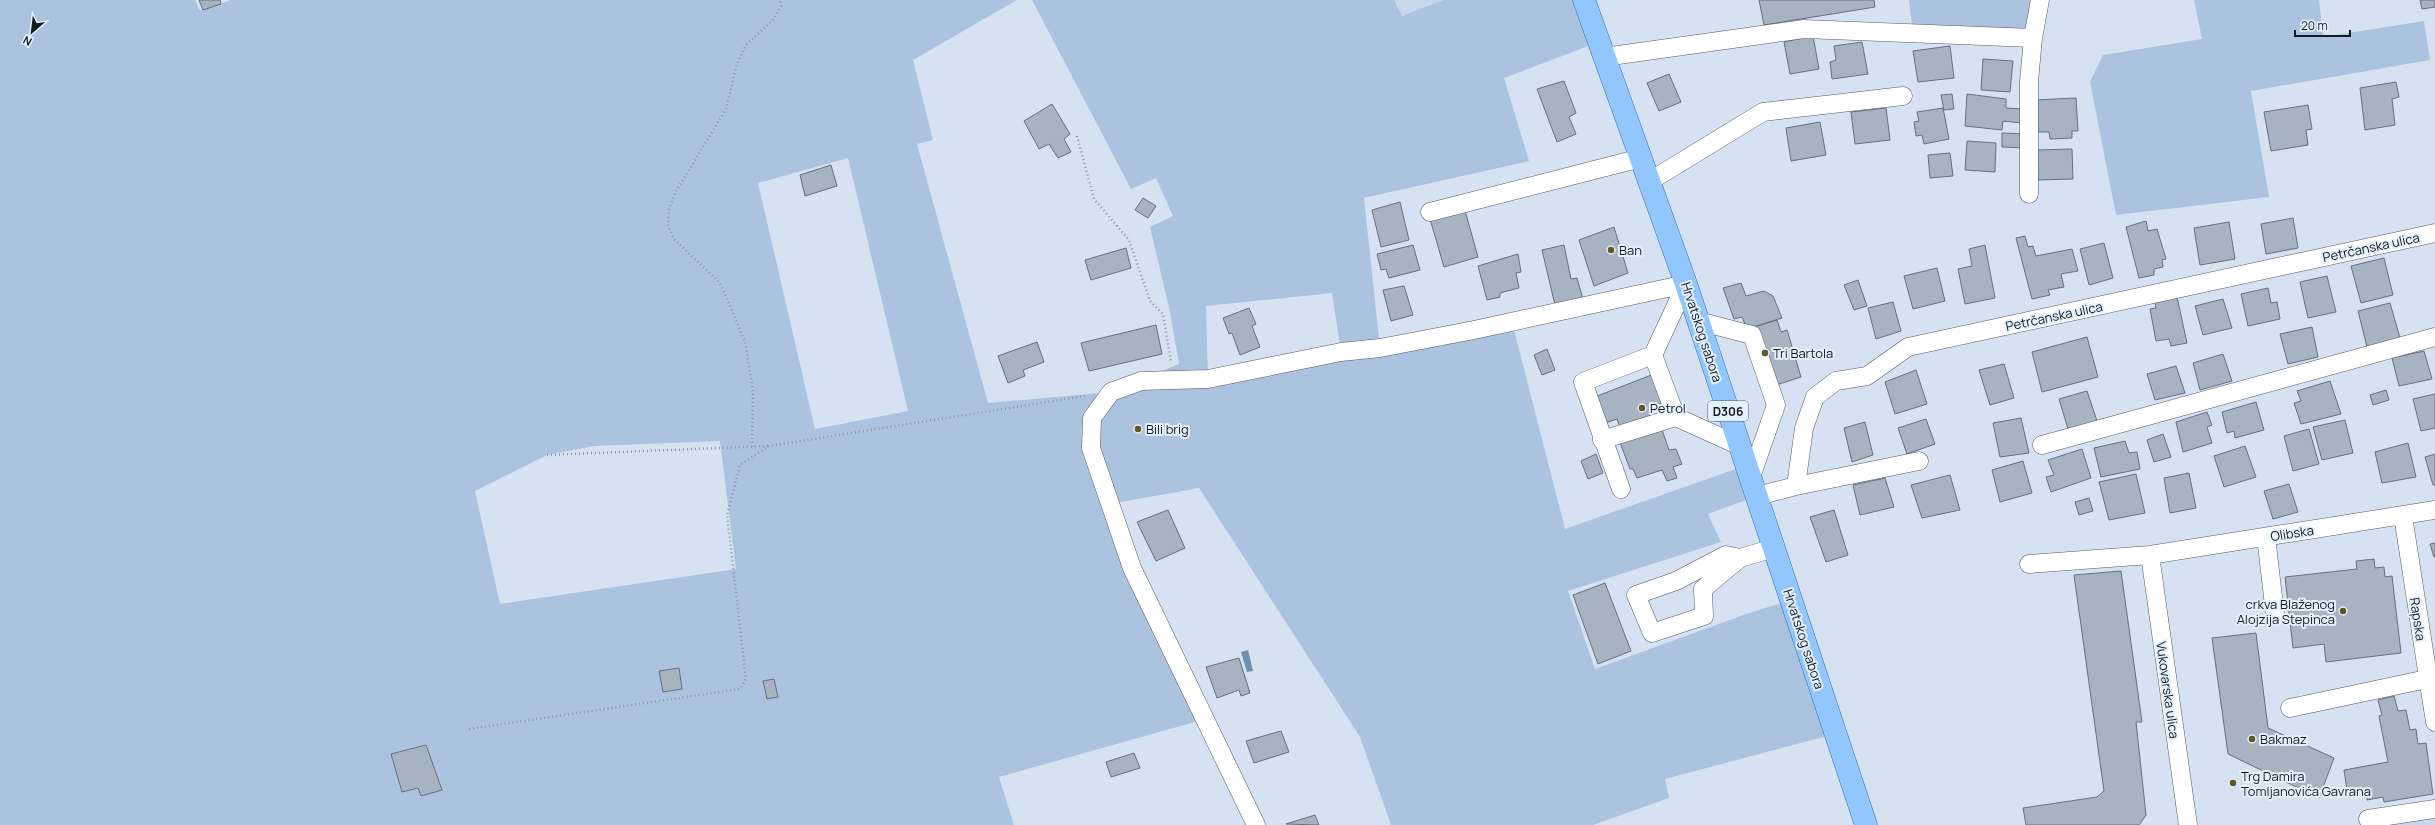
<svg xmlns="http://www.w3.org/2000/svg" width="2435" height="825" viewBox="0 0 2435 825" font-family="Manrope,sans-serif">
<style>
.built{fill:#c7d8ed}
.green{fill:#acc3df;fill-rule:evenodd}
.water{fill:#718eaf}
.building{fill:#a7b3c1;stroke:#65707d}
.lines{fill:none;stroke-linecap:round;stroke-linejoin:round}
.minor-casing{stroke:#505b67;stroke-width:19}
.major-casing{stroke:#3771af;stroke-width:23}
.path{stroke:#8d97a2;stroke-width:2.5;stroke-dasharray:1 3;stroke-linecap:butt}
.minor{stroke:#fff;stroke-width:18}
.major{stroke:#92c6fe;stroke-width:22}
.poi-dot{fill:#5e5824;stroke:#e3f0fe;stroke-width:1.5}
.labels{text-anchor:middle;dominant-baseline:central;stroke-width:4;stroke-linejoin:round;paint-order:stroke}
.shield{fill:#e3f0fe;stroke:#535a62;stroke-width:1}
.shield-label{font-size:12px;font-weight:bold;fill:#151a1f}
.street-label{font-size:13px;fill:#151a1f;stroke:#e3f0fe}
.poi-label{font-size:13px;fill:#151a1f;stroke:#e3f0fe;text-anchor:start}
</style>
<rect width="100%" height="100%" fill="#d6e2f1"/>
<path class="built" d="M1394,0H1443L1402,16Z
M2435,814V825H2364Z"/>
<path class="green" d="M0,0H195L199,9L203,10L231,0H1017L913,60L933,140L917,144L988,403L1111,392L1179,364L1170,312L1150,227L1173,216L1156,178L1131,189L1032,0H1394L1402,16L1443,0H1584L1599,42L1504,78L1529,161L1364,198L1380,348L1512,322L1565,529L1747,465L1757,496L1708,514L1721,542L1568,591L1595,669L1749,613L1791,600L1835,734L1665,779L1669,798L1593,825H1391L1360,737L1199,488L1110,504L1202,720L999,777L1014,825H0ZM848,158L908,411L815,429L758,183ZM1332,293L1341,352L1208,379L1206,306ZM720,441L736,569L500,604L475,491L547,455L594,446Z
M1909,0H2040L2033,38L1913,34Z
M2194,0H2319L2323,37L2424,21L2430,60L2251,91L2269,197L2116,215L2090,82L2103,55L2202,39Z"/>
<path class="water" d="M1248,650L1253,671L1247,672L1241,652Z"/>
<path class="building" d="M199,0H220L221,4L203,10Z
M1759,0H1874L1875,7L1764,25Z
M2420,0H2435V7L2422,9Z
M1813,36L1819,69L1790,74L1784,42Z
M1862,42L1868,74L1832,79L1830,62L1836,60L1834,46Z
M1950,46L1954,78L1918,82L1913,51Z
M1983,59L2013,61L2010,92L1981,90Z
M1669,74L1681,102L1659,111L1647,83Z
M1564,81L1576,113L1569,117L1576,134L1557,142L1537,89Z
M2396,82L2399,97L2392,99L2395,125L2365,130L2360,88Z
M1952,94L1954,109L1944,110L1941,95Z
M1967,94L2006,99V108L2023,109L2022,123L2003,121L2002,130L1965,126Z
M2076,98L2078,131H2072V138L2050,139L2049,132H2037L2034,100Z
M1052,104L1070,134L1064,139L1071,152L1058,158L1049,144L1039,149L1024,121Z
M2308,105L2312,129L2306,130L2308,145L2271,151L2264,112Z
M1886,108L1890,140L1855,144L1851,112Z
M1943,108L1949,139L1924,144L1922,135L1916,136L1914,122L1919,121L1917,112Z
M1820,122L1826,155L1791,161L1786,128Z
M2002,133L2025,134V148L2002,147Z
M1967,141L1996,143L1995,172L1965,170Z
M2072,149L2073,179L2038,180L2037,150Z
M1950,153L1953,176L1930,178L1928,155Z
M831,165L837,186L805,196L800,175Z
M1143,198L1156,206L1148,218L1135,210Z
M1400,202L1409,240L1381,247L1372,210Z
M1464,207L1478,257L1444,267L1430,219Z
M2293,218L2298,248L2266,254L2261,224Z
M2146,221L2148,231L2157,229L2166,259L2162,260L2163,267L2154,269V275L2139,278L2126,227Z
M2229,222L2235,259L2200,265L2194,228Z
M1614,227L1628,273L1594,286L1579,240Z
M2025,236L2028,247L2033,246L2036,256L2072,249L2078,271L2061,274L2064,287L2048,290L2050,295L2032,299L2016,238Z
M2104,243L2113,278L2089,285L2080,249Z
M1413,245L1420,270L1389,278L1386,269L1381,270L1377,254Z
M1564,245L1571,279L1577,278L1583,299L1555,305L1542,250Z
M1985,245L1995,298L1965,304L1958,269L1972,266L1969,249Z
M1126,248L1131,268L1091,280L1085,260Z
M1518,254L1521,272L1516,273L1519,288L1500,293V297L1487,300L1478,266Z
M2384,258L2393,295L2361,303L2351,266Z
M1937,268L1945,301L1913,309L1904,276Z
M2327,276L2336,312L2308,318L2300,282Z
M1858,280L1867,306L1854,310L1844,285Z
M1741,283L1746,296L1764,291L1773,296L1782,318L1747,329L1742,317L1734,319L1723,288Z
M1404,286L1413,315L1391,321L1383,290Z
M2268,288L2271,303L2277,302L2280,319L2248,326L2241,294Z
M2177,297L2187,343L2171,346L2169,339L2156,341L2150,309L2156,308L2155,302Z
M2223,299L2232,328L2203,335L2195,306Z
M1893,302L1901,331L1876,339L1868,308Z
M2390,303L2400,338L2367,347L2358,311Z
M1249,308L1256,324L1252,326L1260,347L1240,355L1232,333L1229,334L1223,318Z
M1777,320L1781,332L1787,330L1801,377L1767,388L1747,329Z
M1156,325L1162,354L1089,371L1081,343Z
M2312,327L2318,357L2288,364L2280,334Z
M2087,337L2098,377L2042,392L2032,352Z
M1037,342L1044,362L1023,370L1025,376L1008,383L998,356Z
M1547,349L1555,370L1542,375L1534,355Z
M2424,351L2432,379L2399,386L2392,358Z
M2223,354L2232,381L2200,390L2193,363Z
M2004,364L2014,398L1990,405L1979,370Z
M2176,366L2185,393L2155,400L2147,374Z
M1916,370L1927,404L1895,414L1885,382Z
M1654,374L1664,402L1651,407L1654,419L1658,418L1669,450L1676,449L1682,464L1673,467L1677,478L1667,481L1662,470L1637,478L1633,469H1630L1616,432L1621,430L1617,419L1600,425L1592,398Z
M2330,381L2341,414L2301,424L2294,403L2301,401L2297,391Z
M2386,390L2389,400L2373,405L2370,395Z
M2087,391L2097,421L2068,429L2059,399Z
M2435,394V428L2421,431L2413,399Z
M2256,402L2264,430L2235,438L2234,431L2227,433L2222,412Z
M2207,412L2212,425L2207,427L2212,443L2183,452L2176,422Z
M2021,418L2029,453L2000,457L1993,423Z
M1926,419L1935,444L1907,454L1898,428Z
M2345,420L2353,453L2322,460L2313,427Z
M1865,422L1873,455L1852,462L1844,428Z
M2309,429L2319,464L2293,471L2284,436Z
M2163,434L2171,457L2154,462L2147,440Z
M2125,441L2129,453L2137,452L2140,469L2101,477L2094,448Z
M2408,443L2416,477L2382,483L2375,452Z
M2245,446L2256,477L2224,487L2214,456Z
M2082,449L2091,478L2051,492L2046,477L2054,475L2048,460Z
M1596,454L1603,473L1588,479L1581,461Z
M2435,454V485H2433L2425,457Z
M2023,461L2032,493L2000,502L1992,470Z
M2189,473L2196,508L2170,513L2164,478Z
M2136,474L2145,513L2109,520L2099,482Z
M1950,475L1960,510L1922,518L1911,485Z
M1885,478L1894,507L1860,515L1853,485Z
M2289,484L2298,512L2273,519L2264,491Z
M2089,498L2093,511L2079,515L2075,502Z
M1168,510L1185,548L1156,561L1137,522Z
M1834,510L1848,555L1826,562L1810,517Z
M2435,543V557H2434L2430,544Z
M2374,559L2375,568L2384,567L2385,577L2392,576L2401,653L2326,662L2324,644L2293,648L2285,577L2357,569L2356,561Z
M2121,571L2142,722H2136L2146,815L2139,825H2026L2023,808L2097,797L2104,791L2074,575Z
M1605,583L1631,651L1598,664L1573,595Z
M2256,633L2268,728L2334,758L2319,798L2228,754L2212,638Z
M1239,658L1250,693L1241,696L1239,690L1217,698L1206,667Z
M679,668L682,689L663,692L659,671Z
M774,679L778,697L767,699L763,681Z
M2394,696L2398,711L2406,710L2410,730L2416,729L2418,744L2426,743L2433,794L2384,802L2383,797L2367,800V794L2348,797L2344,770L2388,762L2379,716L2382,715L2378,700Z
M1281,731L1289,752L1254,763L1246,741Z
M426,745L442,790L421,796L418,788L402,792L391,754Z
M1134,753L1140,768L1111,777L1106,762Z
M1315,815L1319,825L1286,824Z"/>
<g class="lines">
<defs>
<path id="minor" d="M1604,57L1804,29L2033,38L2040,0
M1650,181L1763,112L1903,96
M2029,194V81L2033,38
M1430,212L1641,158
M1686,284L1653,355L1676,417L1740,446
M1698,321L1752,335L1776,405L1751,477
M1602,440L1676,417
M2042,445L2435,337
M1796,486L1919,461
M1621,489L1583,382L1653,355
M1757,496L1796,486L1804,428L1815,397L1836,381L1867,376L1908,347L2435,233
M2403,516L2435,722
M2266,537L2275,614
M2150,555L2188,825
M1740,558L1703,589L1704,616L1652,633L1636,595L1676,581L1726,555L1740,558L1774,548
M2029,564L2150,555L2435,510
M2290,708L2427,679
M2368,819L2435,809
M1256,825L1132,568L1091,448L1092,418L1111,392L1141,381L1208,379L1341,352L1380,348L1474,330L1686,284"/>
<path id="major" d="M1584,0L1686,284L1866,825"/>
</defs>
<use href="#minor" class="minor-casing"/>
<use href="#major" class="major-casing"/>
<path class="path" d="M1077,136L1094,199L1129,240L1150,301L1163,314L1171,362
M752,447L753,391L745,341L720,283L674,239L668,226L669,209L675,193L726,109L737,64L746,45L774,19L781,6L780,0
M547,455L768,446
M469,729L740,689L746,679L727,515L740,465L769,446L1085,396"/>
<use href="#minor" class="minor"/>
<use href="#major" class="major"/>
</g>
<g class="poi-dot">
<circle cx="1611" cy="250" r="4"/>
<circle cx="1765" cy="353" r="4"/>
<circle cx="1642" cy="408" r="4"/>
<circle cx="1138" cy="429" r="4"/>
<circle cx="2343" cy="611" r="4"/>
<circle cx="2252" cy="739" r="4"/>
<circle cx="2233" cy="783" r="4"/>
</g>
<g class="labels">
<rect class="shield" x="1708" y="401" width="40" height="20" rx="3"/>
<g class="shield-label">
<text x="1728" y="411">D306</text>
</g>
<g class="street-label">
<text transform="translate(2371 247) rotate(-12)">Petrčanska ulica</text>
<text transform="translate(2054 316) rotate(-12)">Petrčanska ulica</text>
<text transform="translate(1702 332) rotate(72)">Hrvatskog sabora</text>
<text transform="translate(2292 533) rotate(-9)">Olibska</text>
<text transform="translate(2418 619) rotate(81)">Rapska</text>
<text transform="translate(1804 639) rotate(72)">Hrvatskog sabora</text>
<text transform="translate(2168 690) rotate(82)">Vukovarska ulica</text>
</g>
<g class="poi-label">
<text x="1619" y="250">Ban</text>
<text x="1773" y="353">Tri Bartola</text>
<text x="1650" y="408">Petrol</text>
<text x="1146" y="429">Bili brig</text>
<text x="2335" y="604" text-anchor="end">crkva Blaženog<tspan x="2335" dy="15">Alojzija Stepinca</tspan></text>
<text x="2260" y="739">Bakmaz</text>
<text x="2241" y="776">Trg Damira<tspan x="2241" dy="15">Tomljanovića Gavrana</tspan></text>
</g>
</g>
<g transform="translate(32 32) rotate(208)" stroke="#e3f0fe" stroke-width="3" paint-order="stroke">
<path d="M0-3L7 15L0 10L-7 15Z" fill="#151a1f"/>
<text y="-6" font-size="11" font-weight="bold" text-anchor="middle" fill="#151a1f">N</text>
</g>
<path d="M2295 30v6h55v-6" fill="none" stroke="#151a1f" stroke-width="2"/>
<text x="2301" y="30" font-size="12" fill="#151a1f" stroke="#e3f0fe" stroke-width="3" paint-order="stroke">20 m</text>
</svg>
